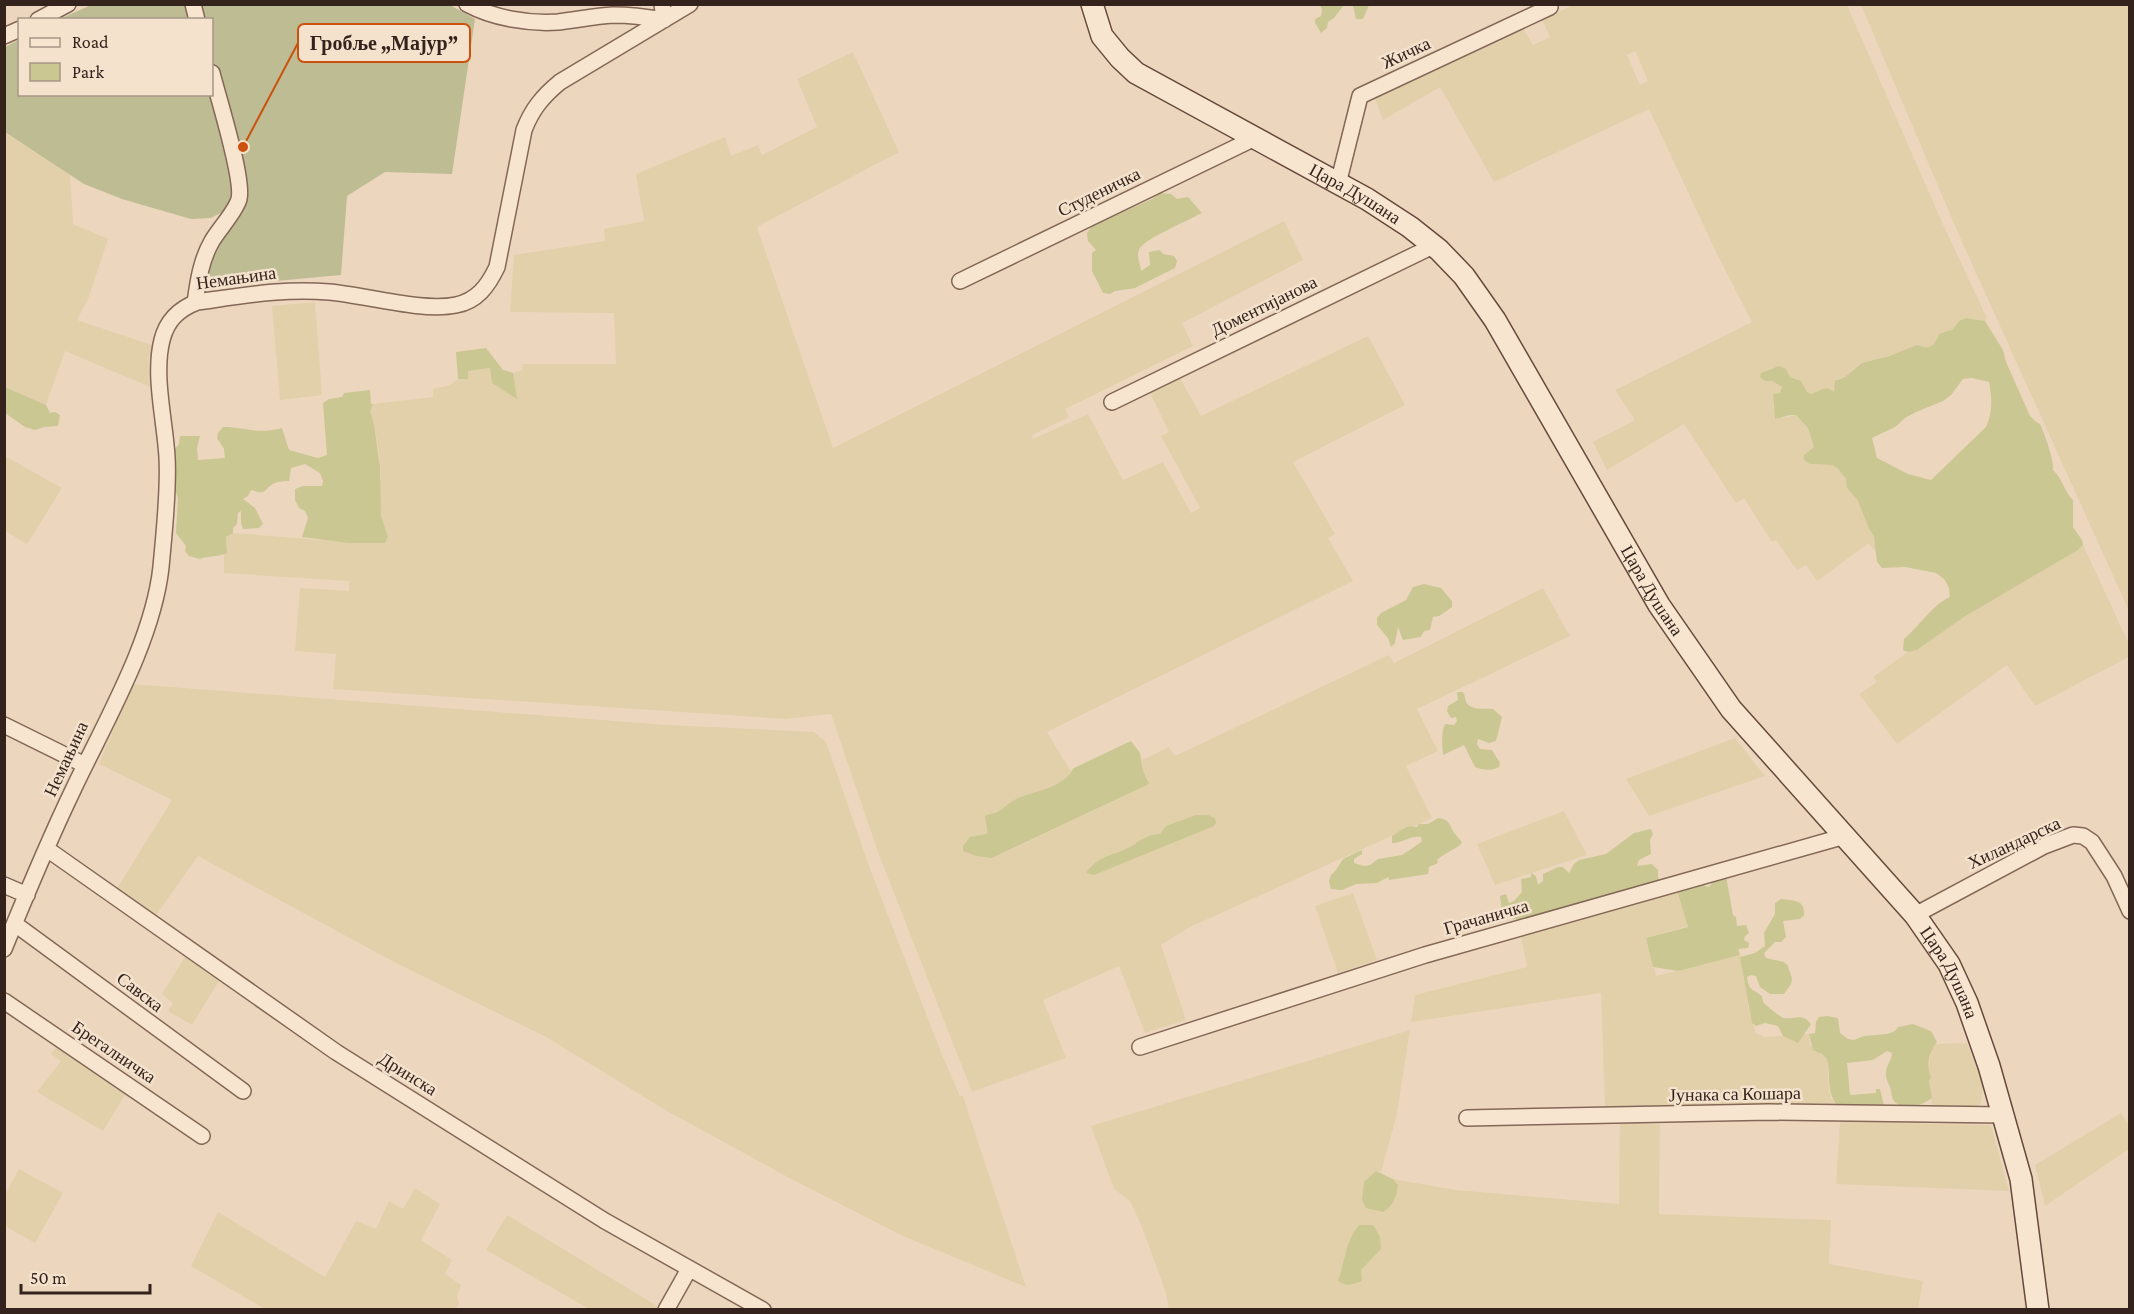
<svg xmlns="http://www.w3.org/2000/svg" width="2134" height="1314" viewBox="0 0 2134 1314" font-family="'Crimson Pro',serif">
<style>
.farmland{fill:#e2d0ab;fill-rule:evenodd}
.green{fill:#cac792;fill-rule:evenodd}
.cemetery{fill:#bebc92}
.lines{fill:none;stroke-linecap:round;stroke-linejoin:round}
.street-casing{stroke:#846857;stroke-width:18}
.secondary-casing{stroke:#66493b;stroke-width:24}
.street{stroke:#f8e5d0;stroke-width:15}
.secondary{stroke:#f8e5d0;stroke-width:21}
.labels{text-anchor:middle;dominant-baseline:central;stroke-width:5;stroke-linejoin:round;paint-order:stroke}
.street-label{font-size:18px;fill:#34231c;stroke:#f4e2cd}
.leader{fill:none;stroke:#cd510e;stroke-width:2}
.callout-dot{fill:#cd510e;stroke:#f4e2cd;stroke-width:2}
.callout{fill:#f4e2cd;stroke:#cd510e;stroke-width:2}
.callout-label{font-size:20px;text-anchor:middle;font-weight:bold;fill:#34231c}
</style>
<rect width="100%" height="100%" fill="#ecd7be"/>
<path class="farmland" d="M1573,5H1847L1941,220L1987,318L1985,321L1976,319L1959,321L1953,329L1939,334L1935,344L1931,348L1898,353L1862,363L1845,377L1838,379L1834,393L1819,390L1812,394L1807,392L1801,381L1790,377L1787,372L1773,368L1768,371L1772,381L1782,387L1780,393L1773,394L1774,411L1782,418L1796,415L1808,428L1814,447L1804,455L1811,464L1832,465L1838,469L1846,479L1847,488L1858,501L1869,529L1874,536L1878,555L1869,543L1817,581L1806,565L1797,570L1776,540L1772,542L1744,498L1736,503L1684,424L1607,470L1593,442L1635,420L1615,390L1752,322L1717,254L1649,109L1494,182L1440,87L1383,120L1375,99L1523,29L1533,45L1550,37L1542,20ZM1635,51L1648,81L1640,85L1627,55Z
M1861,5H2129V611L1958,233Z
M853,52L899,152L757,227L833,448L1284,221L1303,260L1182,323L1193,346L1065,409L1069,417L1032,435L1033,439L1088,414L1123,480L1163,462L1191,513L1200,508L1161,436L1169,432L1150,393L1180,378L1201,416L1368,336L1405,405L1293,462L1335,534L1328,538L1353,581L1047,732L1070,770L1074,768L1071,775L1063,781L1027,796L1018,798L1001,810L989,814L985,817V825L988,829L987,834L981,837L963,851L976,856L992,858L1019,846L1147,785L1148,779L1143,771L1142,760L1169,747L1175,756L1389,655L1394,663L1543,588L1570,636L1417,709L1438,751L1406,766L1432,818L1413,827H1403L1398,833L1190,927L1161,945L1186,1020L1145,1033L1119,966L1043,1000L1066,1058L972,1092L878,852L831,714L785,719L333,689L336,654L295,651L300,588L349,591V581L224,573V555L227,553V548L226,537L233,533L322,540L386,531L381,516L379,483L381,477L379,453L374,425L369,411L373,404L433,397V389L450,385L458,379H468V371L490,368L516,398L513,373L522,370L523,364H616L614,313L510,312L514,255L605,241L604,229L644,221L636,174L725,137L731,156L758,145L762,155L817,127L797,79Z
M4,132L70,174L73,224L108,239L88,299L77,320L152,345L149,358L150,387L65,351L46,405L5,387Z
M315,302L322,395L280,400L272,306Z
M5,456L62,488L27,544L5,531Z
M2083,545L2129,644V657L2035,706L2007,665L1897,744L1859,694L1877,682L1873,677L1908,652L1917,650L1964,617L2078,550Z
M132,684L668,725L814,732L826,742L869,866L942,1055L960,1096H963L1026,1287L903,1236L795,1181L667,1111L546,1037L394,962L198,856L154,918L116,890L172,800L99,764Z
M1735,738L1765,776L1649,816L1626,779Z
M1564,811L1587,855L1495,885L1477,844Z
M1677,890L1688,926L1646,938L1656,976L1740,955L1750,1015L1756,1033L1765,1037L1809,1034L1810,1045L1827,1059L1829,1089L1831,1098L1837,1105L1723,1104L1605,1108L1601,993L1411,1022L1415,995L1527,967L1521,935Z
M1353,893L1377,960L1338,973L1315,906Z
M186,955L220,979L192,1025L168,1011L173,1003L162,994Z
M1410,1030L1396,1118L1381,1172L1376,1171L1398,1185L1393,1179L1456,1190L1619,1204L1620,1122L1660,1124L1659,1214L1831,1220L1829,1264L1923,1281L1918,1309H1169L1166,1293L1142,1227L1130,1201L1114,1189L1091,1126Z
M1967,1043L1983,1085L1981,1103L1978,1106L1932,1108L1929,1072L1931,1049L1934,1044Z
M59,1044L128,1090L103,1131L37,1092L61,1061L51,1054Z
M2121,1113L2129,1126V1149L2045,1206L2035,1165Z
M1840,1122L1991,1125L2009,1191L1836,1184Z
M19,1169L63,1193L35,1243L5,1226V1195Z
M415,1188L440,1204L421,1240L452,1260L445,1274L461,1285L457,1296L459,1304L456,1309H265L191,1266L218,1212L325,1277L356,1221L376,1229L389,1201L403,1209Z
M507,1215L657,1306L655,1309H589L486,1250Z"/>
<path class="green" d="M1320,5H1369L1363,19H1356L1353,6H1343L1334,18L1328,22L1327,28L1321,33L1315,23V19L1321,16L1322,10Z
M1160,193L1171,194L1177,199L1188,197L1202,213C1191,219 1145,239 1140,248C1135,257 1141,263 1141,271L1150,265L1149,252L1160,250L1163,254L1174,256L1177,261L1175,268L1135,288L1115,291L1110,294L1103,293L1092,271V253L1096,250L1088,241L1087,233L1092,226L1152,199Z
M1966,318L1985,321L2003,350L2006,362L2030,416L2035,421L2040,424C2044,432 2055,463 2053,470C2063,479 2063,490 2073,500V527L2082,540L2083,545L2078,550L1964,617L1917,650L1908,652L1903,650L1904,639C1920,626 1931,606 1950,597L1949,588L1944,579L1936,573L1905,567L1882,568L1877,562L1874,536L1869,529L1858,501L1847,488L1846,479L1838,469L1832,465L1810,464L1804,460V455L1814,447L1808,428L1796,415H1790L1775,419L1773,394L1780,393L1782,387L1772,381H1765L1760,377L1761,373L1779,366L1786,369L1790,377L1801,381L1807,392L1812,394C1820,390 1827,385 1834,392L1835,381L1845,377L1862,363L1889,356L1917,345C1930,350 1934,347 1939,334L1953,329L1959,321ZM1972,378L1989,382C1992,398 1993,412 1986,427L1931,480L1908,474L1877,458L1872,438L1895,427L1905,418L1916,412L1943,401L1951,395L1963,379Z
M486,348L503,370L513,373L517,399L492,383L490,368L468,371V379H458L456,352Z
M5,387L46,405L50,413L55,412L60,415L58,426L44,427L35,430L25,427L5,413Z
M370,390L371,404H373L370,411L374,425L380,467L381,516L388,537L385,543H349L302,537L308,518L305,511L299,508L295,500V489L303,486H322L323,481L320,473L305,464L291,468L289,481C283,481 278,481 273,484C262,491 267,495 251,490L248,496L243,499L255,508L263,524L259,528L243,529L241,523V511L238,513L237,524L233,528V533L226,537L227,553C221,557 210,555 200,559L189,556L185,551L186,546L176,533L178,498L174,487L176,483L174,476V450L179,444L180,436H200L197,448L198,460L225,458L224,449L217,438L218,433L223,427C247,427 256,435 282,428L289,450L318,458L327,455L323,403L329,399L342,397L344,393Z
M1424,584L1441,588L1452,601V607L1439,616L1433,617L1430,630L1424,631L1421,637L1403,640L1398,627L1395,643L1391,647L1388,638L1377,625V618L1381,613L1406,600L1413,587Z
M1457,692H1463C1465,695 1465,699 1466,702C1471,711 1485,708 1493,709L1502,717L1496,741L1489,743L1478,739L1477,744L1480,749L1492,750L1500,763L1499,767C1492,771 1482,770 1475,767L1464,745L1443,755C1442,746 1441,733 1445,724L1454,725L1457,721L1456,717L1451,718L1447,711L1448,706L1458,700Z
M1131,741L1140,753L1143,771L1149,783L1147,785L992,858L976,856L963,851V846L970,837L987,834C988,828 985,824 985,816C991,813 997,813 1002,809C1007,805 1012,801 1018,798C1036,791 1064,787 1074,768Z
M1196,815H1208L1215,818L1216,823L1214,826L1094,875L1086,873C1097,857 1110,856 1126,849C1138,843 1146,834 1160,834L1166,826Z
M1438,818C1451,819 1449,827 1456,835C1458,838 1461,840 1462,843C1455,850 1444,853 1437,860L1438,863L1429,867L1428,874L1389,880L1388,877L1377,883L1356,884L1342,890L1331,889L1329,881L1331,875L1336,870L1343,859L1362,850V854L1354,859V863L1364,866L1370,865L1378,859L1402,855L1420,843L1422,841L1421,837C1410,835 1401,844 1392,843V836C1404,830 1401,825 1417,827L1419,824H1428Z
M1651,829L1653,834L1650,840L1651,854L1639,860L1637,866L1652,864L1658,870V877L1661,883L1522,920L1514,919L1502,912L1500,896L1506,894L1509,903L1514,901L1522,892L1521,879L1531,877V873L1536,876L1538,885L1543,881V874L1558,867H1563L1569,873L1574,864L1579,860L1606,854L1634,833Z
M1726,876L1733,915L1736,917L1737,926L1746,925L1749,933L1745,936L1744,940L1749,943L1748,948L1738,949L1740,955L1678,971L1653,967L1646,938L1688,927L1677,890L1702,881L1705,886L1709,887L1715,879Z
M1781,899C1794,901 1805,899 1804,915L1800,919L1783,921L1786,937L1781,942H1775L1764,953L1766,958L1784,962L1788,966L1792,979L1791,984L1784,994H1770L1760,987L1756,976L1751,975L1747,977C1749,992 1752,988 1762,996L1763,1002C1765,1005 1781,1017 1783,1018C1794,1020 1802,1012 1811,1024L1798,1043L1783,1036L1778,1026L1765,1023L1756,1026L1752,1023L1740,957L1755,953L1765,946L1764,933L1775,914V903Z
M1827,1016L1838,1018L1840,1033L1848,1039L1854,1040L1864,1036L1887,1034L1895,1031L1898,1027L1913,1024L1931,1031L1937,1042C1929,1051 1926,1066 1931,1077L1929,1081L1932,1098C1923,1105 1905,1111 1896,1103C1891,1099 1892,1095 1891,1090C1889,1084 1885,1078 1886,1071C1887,1064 1892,1060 1892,1053L1887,1051L1873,1060L1847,1063L1850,1095L1876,1093V1089H1880L1884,1105L1881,1108H1849L1844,1105H1837C1826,1091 1831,1076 1827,1059L1822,1054L1813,1050L1809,1034L1815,1033L1816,1022L1819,1017Z
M1376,1171L1393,1179L1398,1185C1396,1198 1394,1205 1383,1212L1366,1208L1362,1200L1364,1182Z
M1359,1225H1373L1380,1237L1381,1249L1361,1270L1362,1281C1352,1285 1347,1287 1338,1281C1345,1262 1345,1241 1359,1225Z"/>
<path class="cemetery" d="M448,4L475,19L452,174L385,172L347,196L341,275L190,289L226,210L211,218L191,219L122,199L84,184L5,132V47L19,40L20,94H212V20L60,19L91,5Z"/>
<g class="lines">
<defs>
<path id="street" d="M193,4L197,20
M467,4C493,18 528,24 558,22C576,20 595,16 613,15C630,15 647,17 664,20L662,4
M38,20L68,4
M4,36L20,29
M1338,184L1360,96L1550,7
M960,281L1255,138
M195,303C198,281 201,260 212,241C219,229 236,211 239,199C244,179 218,97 212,73
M1112,402L1433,246
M4,725L85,765
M47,849L336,1052L605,1221L763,1310
M4,885L27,895
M1915,915L2044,846L2073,835L2083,836L2092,842L2114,876L2130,911
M15,924L243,1091
M4,949C26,895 48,842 73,790C105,722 153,641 161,567C164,533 169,491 167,457C165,421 153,375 162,340C167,320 179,309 197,302C241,296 284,288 329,292C365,295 422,312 456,305C477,301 488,286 497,267L524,130C532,109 543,96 560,82L690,4
M4,1001L202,1136
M1140,1047L1425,955L1845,836
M1467,1118L1769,1112L2003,1115
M666,1310L689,1269"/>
<g id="secondary">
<path id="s1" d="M1092,4L1102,36L1120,58L1136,73L1367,199L1410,227L1439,250L1464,276L1495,320L1659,605L1731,709L1915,915L1949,964L1967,1003L1989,1066L2021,1179L2038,1310"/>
</g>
</defs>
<use href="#street" class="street-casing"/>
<use href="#secondary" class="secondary-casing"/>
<use href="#street" class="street"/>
<use href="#secondary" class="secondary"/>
</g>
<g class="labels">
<g class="street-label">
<text transform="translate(1406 53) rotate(-25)">Жичка</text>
<text transform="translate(1099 192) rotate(-26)">Студеничка</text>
<text stroke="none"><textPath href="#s1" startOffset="334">Цара Душана</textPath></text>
<text transform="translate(236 278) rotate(-8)">Немањина</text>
<text transform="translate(1264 306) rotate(-26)">Доментијанова</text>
<text stroke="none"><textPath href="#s1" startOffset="838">Цара Душана</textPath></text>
<text transform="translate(66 759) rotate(-65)">Немањина</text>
<text transform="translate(2014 843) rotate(-25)">Хиландарска</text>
<text transform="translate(1486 917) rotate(-16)">Грачаничка</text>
<text stroke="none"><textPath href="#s1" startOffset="1324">Цара Душана</textPath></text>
<text transform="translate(140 992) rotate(37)">Савска</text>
<text transform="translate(114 1052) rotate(34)">Брегалничка</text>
<text transform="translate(408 1074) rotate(32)">Дринска</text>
<text transform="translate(1735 1094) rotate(-1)">Јунака са Кошара</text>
</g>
</g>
<path class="leader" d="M243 147L298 43"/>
<circle class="callout-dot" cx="243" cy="147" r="6"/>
<rect class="callout" x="298" y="24" width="172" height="38" rx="6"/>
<g class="callout-label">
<text x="384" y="50">Гробље „Мајур”</text>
</g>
<rect width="2134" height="1314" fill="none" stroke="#34231c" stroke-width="12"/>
<rect x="18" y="18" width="195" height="78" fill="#f4e2cd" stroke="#a79686" stroke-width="1.5"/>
<rect x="30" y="38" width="30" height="9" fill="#f8e5d0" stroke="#a79686" stroke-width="1.5"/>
<text x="72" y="48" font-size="18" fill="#34231c">Road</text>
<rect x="30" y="63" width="30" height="18" fill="#cac792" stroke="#a79686" stroke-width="1.5"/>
<text x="72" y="78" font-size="18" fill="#34231c">Park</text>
<path d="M21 1284v9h129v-9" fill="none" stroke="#34231c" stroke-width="3"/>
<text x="30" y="1284" font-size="18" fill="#34231c" stroke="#f4e2cd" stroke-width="4.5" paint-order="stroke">50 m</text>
</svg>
